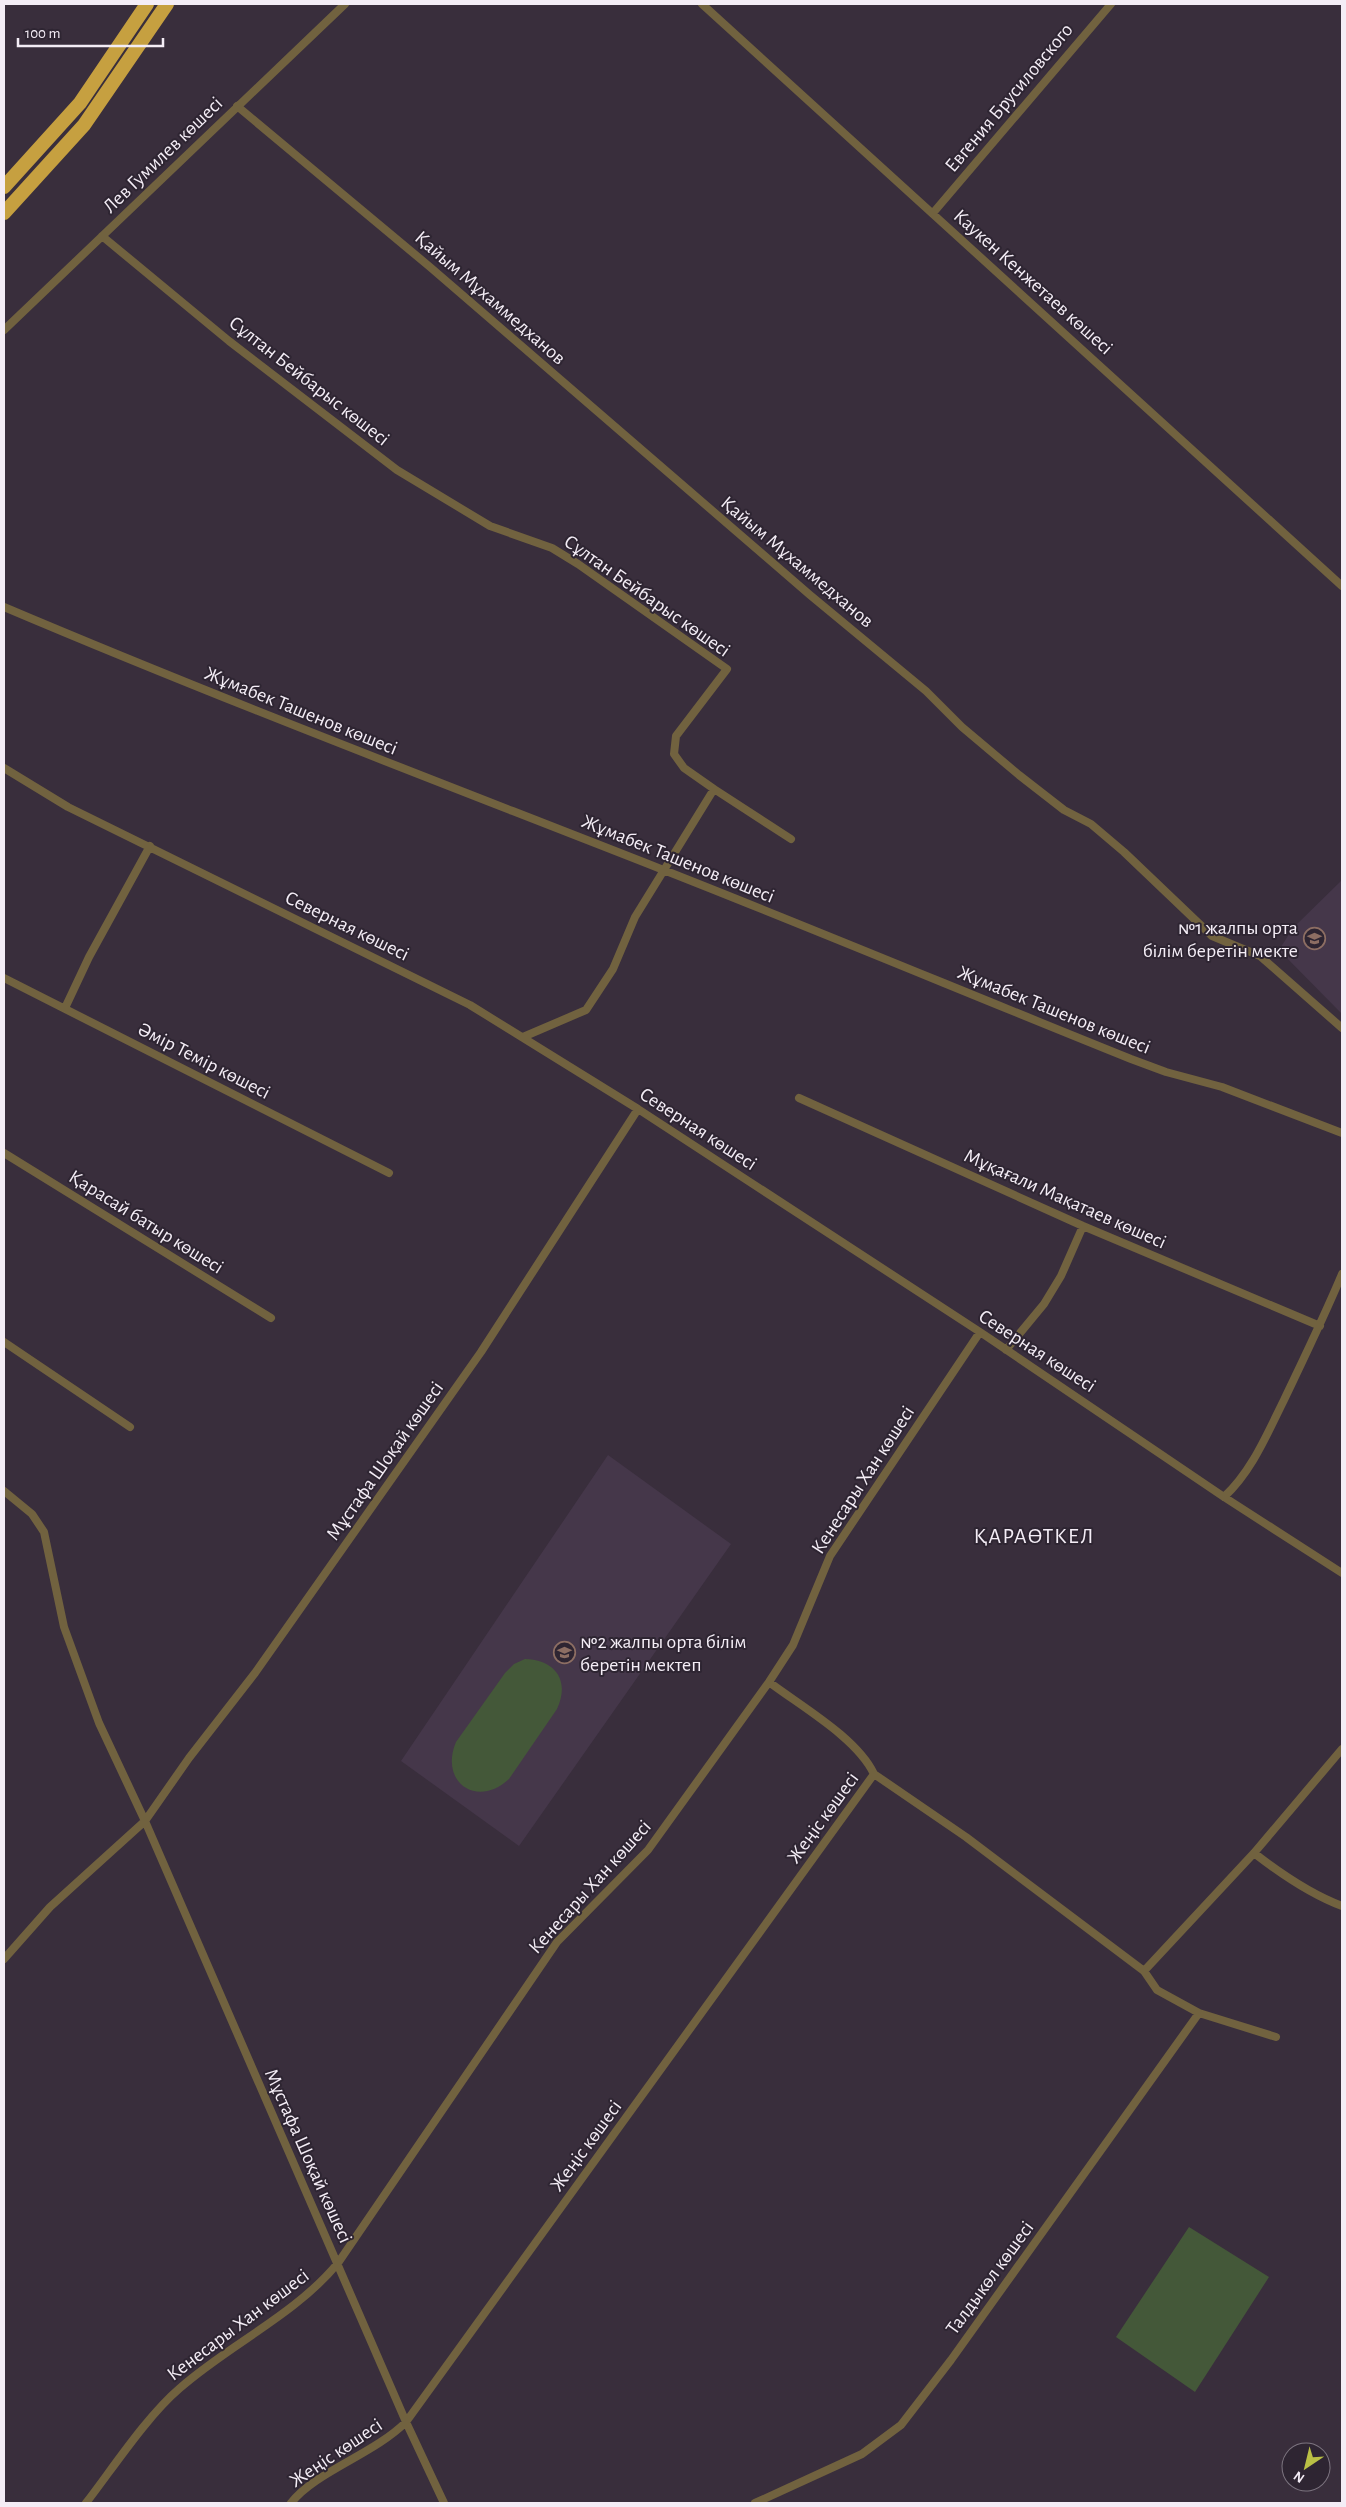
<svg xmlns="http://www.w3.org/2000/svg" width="1346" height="2507" viewBox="0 0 1346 2507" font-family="'Alegreya Sans',sans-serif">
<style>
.built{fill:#45374a}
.green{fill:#445839}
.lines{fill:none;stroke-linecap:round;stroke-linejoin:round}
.street{stroke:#71623f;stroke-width:8}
.highway{stroke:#c6a040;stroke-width:14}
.labels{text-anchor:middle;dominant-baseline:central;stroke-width:4;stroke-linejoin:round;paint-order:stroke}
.street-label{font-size:20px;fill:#f4edf6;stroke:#2e2532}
.poi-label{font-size:20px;fill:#f4edf6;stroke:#2e2532;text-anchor:end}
.quarter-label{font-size:22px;letter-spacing:1px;fill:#f4edf6;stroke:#2e2532}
</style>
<rect width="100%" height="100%" fill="#392e3c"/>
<path class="built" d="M1342,880V1014L1279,950L1293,928Z
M608,1455L731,1544L519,1846L401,1761Z"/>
<path class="green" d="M525,1659C556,1660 570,1681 557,1709L509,1779C477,1809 439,1782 456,1742L505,1673L514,1664Z
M1189,2227L1269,2277L1195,2392L1116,2337Z"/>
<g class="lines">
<path class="street" d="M702,4L1342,586
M237,106L430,267L810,595L926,691L962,727L1019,775L1064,810L1091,824L1124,852L1212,936L1260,956L1342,1028
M933,213L1111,4
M102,236L229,341L397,470L490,526L552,548L578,564L727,669L676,736L674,754L684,768L714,789L635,917L613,969L586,1010L523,1037
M4,330L345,4
M4,607C221,699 442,783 661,869C819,931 974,996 1131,1059L1166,1072L1222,1087L1342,1133
M4,768L68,807L470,1005L638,1109L980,1332L1224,1497L1342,1573
M714,789L791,839
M4,978L389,1173
M65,1008L89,957L150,846
M799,1098L1083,1226L1320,1326
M4,1153L271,1318
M4,1342L130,1427
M1006,1350L1044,1304L1061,1276L1083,1226
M4,1491L32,1514L44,1532L64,1627L99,1723L145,1821L50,1907L4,1959
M1224,1497C1252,1471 1267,1434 1284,1400C1304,1358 1324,1317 1342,1274
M769,1682C802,1707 857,1738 874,1774L966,1837L1144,1971L1157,1990L1199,2013L1276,2037
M1254,1853C1281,1874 1310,1894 1342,1906
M1144,1971L1254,1853L1342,1749
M86,2503C113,2468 147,2416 180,2388C230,2344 295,2315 338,2263L557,1942L648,1850L769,1682L793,1645L830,1556L980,1332
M291,2503C315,2472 374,2454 406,2422L874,1774
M444,2503L406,2422L145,1821L189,1758L255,1673L481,1352L638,1109
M755,2503L862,2454L901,2425L951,2360L1199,2013"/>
<path class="highway" d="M4,187L80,103L147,4
M4,213L84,125L167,4"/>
</g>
<defs>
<symbol id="school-ring" viewBox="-11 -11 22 22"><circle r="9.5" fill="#2e2532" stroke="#8d6e63" stroke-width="1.5"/><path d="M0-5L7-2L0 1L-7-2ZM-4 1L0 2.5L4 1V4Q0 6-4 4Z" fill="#8d6e63"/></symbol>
</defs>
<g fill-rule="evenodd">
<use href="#school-ring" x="1302" y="926" width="25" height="25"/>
<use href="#school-ring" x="552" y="1640" width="25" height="25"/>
</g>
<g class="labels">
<g class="street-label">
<text transform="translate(1009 98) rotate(-50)">Евгения Брусиловского</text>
<text transform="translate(163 155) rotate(-44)">Лев Гумилев көшесі</text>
<text transform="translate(1033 282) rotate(42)">Каукен Кенжетаев көшесі</text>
<text transform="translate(490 298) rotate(41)">Қайым Мұхаммедханов</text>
<text transform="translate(309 381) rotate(38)">Сұлтан Бейбарыс көшесі</text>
<text transform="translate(797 562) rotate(40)">Қайым Мұхаммедханов</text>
<text transform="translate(647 596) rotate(35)">Сұлтан Бейбарыс көшесі</text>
<text transform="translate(301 711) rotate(22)">Жұмабек Ташенов көшесі</text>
<text transform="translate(678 859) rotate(22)">Жұмабек Ташенов көшесі</text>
<text transform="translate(347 926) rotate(26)">Северная көшесі</text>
<text transform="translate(1054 1010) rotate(22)">Жұмабек Ташенов көшесі</text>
<text transform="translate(204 1061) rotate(27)">Әмір Темір көшесі</text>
<text transform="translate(698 1129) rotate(33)">Северная көшесі</text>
<text transform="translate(1065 1199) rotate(24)">Мұқағали Мақатаев көшесі</text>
<text transform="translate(146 1222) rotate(32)">Қарасай батыр көшесі</text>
<text transform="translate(1037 1351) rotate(33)">Северная көшесі</text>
<text transform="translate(385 1461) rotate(-55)">Мұстафа Шоқай көшесі</text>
<text transform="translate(863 1480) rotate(-57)">Кенесары Хан көшесі</text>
<text transform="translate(823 1818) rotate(-54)">Жеңіс көшесі</text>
<text transform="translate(590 1887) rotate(-48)">Кенесары Хан көшесі</text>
<text transform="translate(586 2146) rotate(-54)">Жеңіс көшесі</text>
<text transform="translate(308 2156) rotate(66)">Мұстафа Шоқай көшесі</text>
<text transform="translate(990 2278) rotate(-54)">Талдыкөл көшесі</text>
<text transform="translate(238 2325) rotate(-37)">Кенесары Хан көшесі</text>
<text transform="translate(336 2453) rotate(-34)">Жеңіс көшесі</text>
</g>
<g class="poi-label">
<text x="1298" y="928">№1 жалпы орта<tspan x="1298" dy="23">білім беретін мекте</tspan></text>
<text x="580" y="1642" text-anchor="start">№2 жалпы орта білім<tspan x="580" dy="23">беретін мектеп</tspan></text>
</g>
<g class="quarter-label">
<text x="1034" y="1536">ҚАРАӨТКЕЛ</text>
</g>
</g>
<rect width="1346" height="2507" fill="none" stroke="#f4edf6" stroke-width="10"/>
<g transform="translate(1306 2467) rotate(215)"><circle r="24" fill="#2e2532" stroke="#7d7580"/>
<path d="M0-4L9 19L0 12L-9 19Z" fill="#bac045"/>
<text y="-8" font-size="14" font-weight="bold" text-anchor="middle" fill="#f4edf6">N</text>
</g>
<path d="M18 38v8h145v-8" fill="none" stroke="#f4edf6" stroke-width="2.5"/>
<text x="25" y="38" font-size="15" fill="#f4edf6" stroke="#2e2532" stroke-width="4" paint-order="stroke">100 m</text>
</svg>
